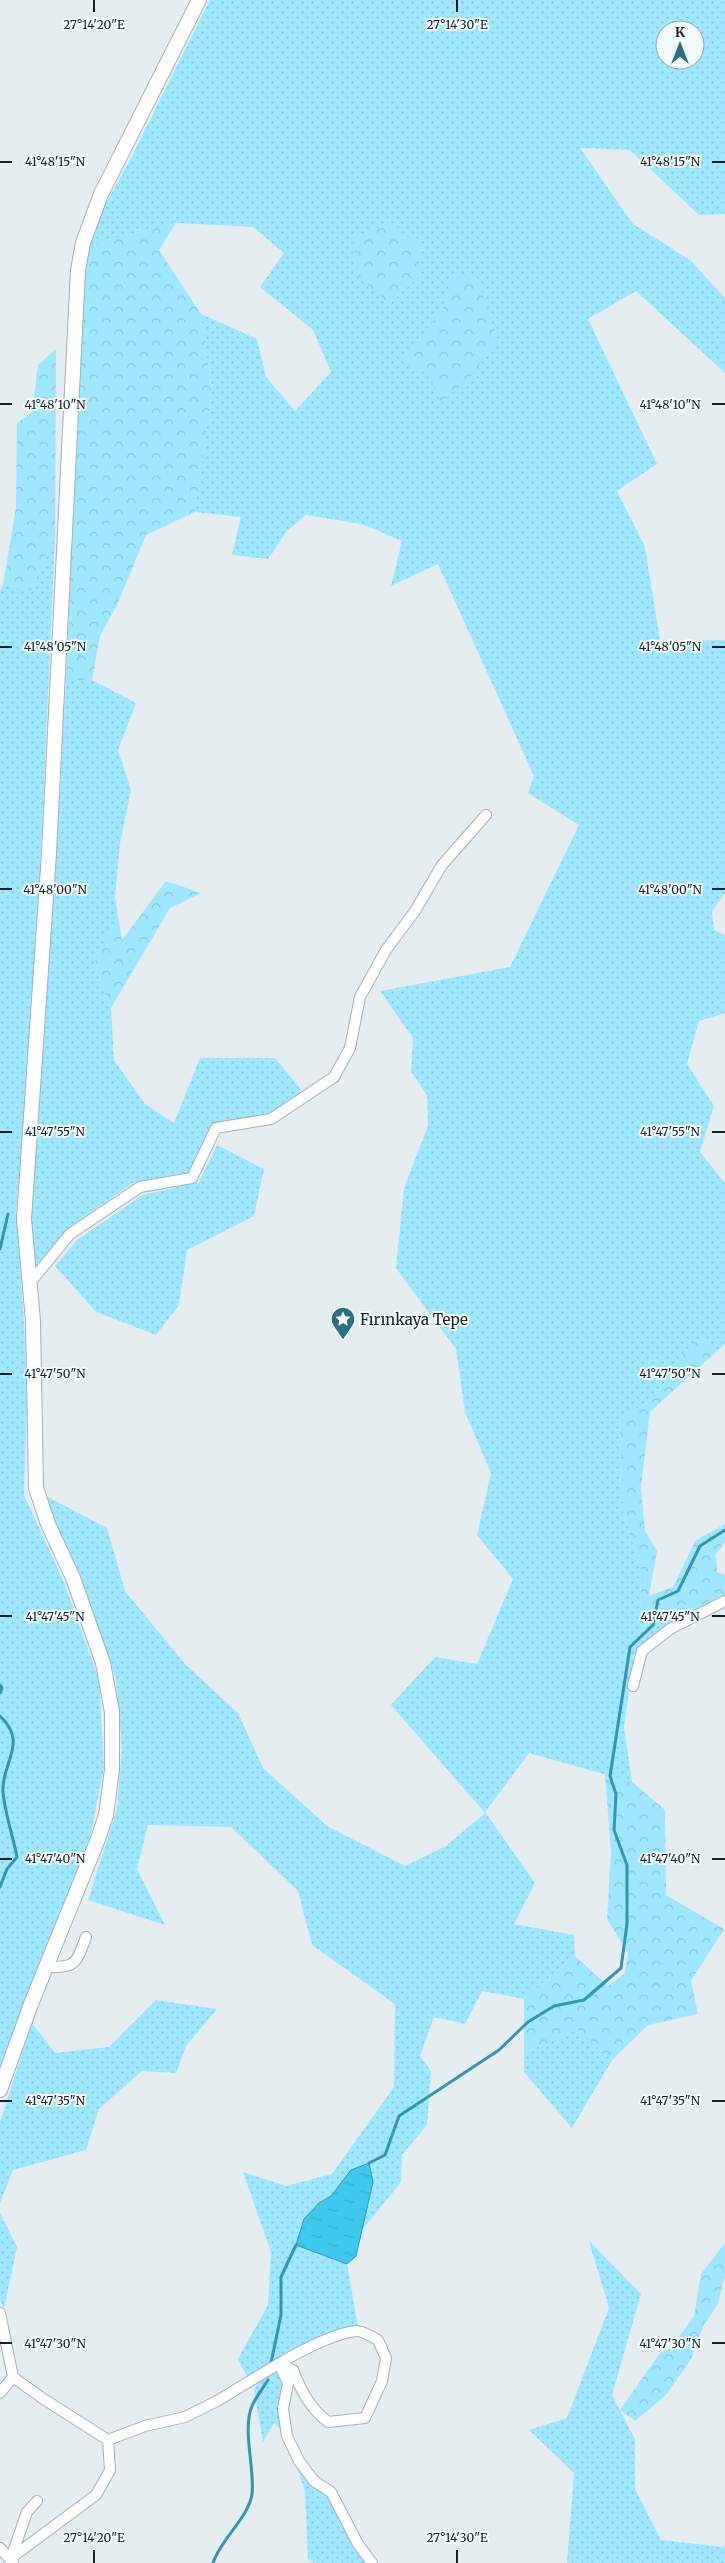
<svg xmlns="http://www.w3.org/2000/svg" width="725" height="2563" viewBox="0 0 725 2563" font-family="Merriweather,serif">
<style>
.grass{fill:url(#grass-dots);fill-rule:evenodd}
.forest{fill:url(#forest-crowns)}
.water{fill:url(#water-ripples);stroke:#3495b0}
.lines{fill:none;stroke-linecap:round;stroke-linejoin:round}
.stream{stroke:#3495b0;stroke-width:3}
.minor-casing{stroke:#a7afb1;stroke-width:12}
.tertiary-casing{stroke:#a7afb1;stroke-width:16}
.minor{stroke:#fff;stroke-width:10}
.tertiary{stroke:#fff;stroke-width:14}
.ticks{fill:none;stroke:#1c1f20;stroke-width:2}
.labels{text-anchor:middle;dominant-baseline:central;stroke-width:4;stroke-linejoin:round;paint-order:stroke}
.poi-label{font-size:15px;fill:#1c1f20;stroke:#f2fbfd;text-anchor:start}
.ticks-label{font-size:12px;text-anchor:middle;fill:#1c1f20;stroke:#f2fbfd;stroke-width:4;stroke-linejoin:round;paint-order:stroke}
</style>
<defs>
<pattern id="grass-dots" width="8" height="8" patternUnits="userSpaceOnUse" patternTransform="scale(1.25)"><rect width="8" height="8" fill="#9fe7fe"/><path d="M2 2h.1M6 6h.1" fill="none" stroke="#88c6d9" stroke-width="1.8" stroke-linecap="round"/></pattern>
<pattern id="forest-crowns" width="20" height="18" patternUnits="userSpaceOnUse" patternTransform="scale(1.25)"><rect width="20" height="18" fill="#9fe7fe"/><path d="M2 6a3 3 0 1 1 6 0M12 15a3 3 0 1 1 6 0" fill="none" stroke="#88c6d9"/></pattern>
<pattern id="water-ripples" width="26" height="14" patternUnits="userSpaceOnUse" patternTransform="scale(1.25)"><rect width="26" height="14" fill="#3fc8ed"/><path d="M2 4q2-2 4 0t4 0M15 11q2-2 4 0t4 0" fill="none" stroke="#37abcb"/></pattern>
</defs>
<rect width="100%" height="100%" fill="#e5edf0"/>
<path class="grass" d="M210,0H725V214L699,215L630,150L580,148L633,224L690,260L725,298V373L636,291L588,319L657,464L617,491L645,547L660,641L725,640V893L712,911L714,930L725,935V1013L699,1021L687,1064L714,1106L700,1152L725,1183V1344L717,1351L701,1336L679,1358L655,1398L619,1419L623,1512L641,1568L640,1611L668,1625L634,1655L624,1727L632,1782L529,1753L485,1812L535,1883L514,1924L574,1935L575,1956L524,1999L482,1991L465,2024L434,2017L420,2056L431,2071L427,2125L402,2155L401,2182L362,2230L373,2182L351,2170L331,2196L319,2203L296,2245L347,2264L358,2327L248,2379L238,2359L268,2305L271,2252L243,2172L286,2186L332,2174L394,2087L395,2004L312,1945L298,1891L231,1827L148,1825L137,1869L165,1925L88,1900L117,1809L122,1749L116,1678L53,1522L46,1496L107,1528L125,1591L185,1664L238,1713L263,1768L327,1826L405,1866L446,1846L485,1813L391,1705L435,1657L477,1664L513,1579L477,1535L491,1473L465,1412L456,1349L396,1268L404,1188L428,1126L427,1095L411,1072L413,1038L380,991L510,967L579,825L528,793L534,776L438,564L391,586L402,541L362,524L306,515L287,531L268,559L232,555L241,517L195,512L212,392L201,314L257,339L266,377L295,411L331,372L313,330L260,287L284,253L253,227L176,223L89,245L99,216L130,160ZM665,30H695V60H665Z
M55,537L36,964L16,1212L24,1321L27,1402L24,1495L63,1580L99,1680L104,1768L90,1838L70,1897L23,2004L0,2070V591L3,585L31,590Z
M66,680H92L136,703L118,750L131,790L120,843L115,897L118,916L94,963L111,1008L114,1060L145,1104L174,1123L200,1058H275L300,1088V1096L269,1115L213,1124L191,1172L133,1183L66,1230L33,1274L29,1228L57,844Z
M217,1145L264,1169L254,1216L187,1250L179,1305L156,1335L96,1312L55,1266L77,1240L143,1195L199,1182Z
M156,2000L217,2009L186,2046L176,2073L142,2071L99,2109L86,2150L13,2170L0,2203V2122L32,2023L55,2053L109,2047Z
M578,2029L612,2060L572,2128L524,2072V2053Z
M0,2213L17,2247L4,2309L0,2300Z
M589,2241L641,2294L612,2395L635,2439V2489L661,2540L723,2547L725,2544V2563H567L574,2473L529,2430L567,2418L609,2308Z
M278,2368L284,2382V2433L274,2423L263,2442L254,2390L261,2378Z
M295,2462L330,2495L367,2563H314L308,2559L305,2491Z"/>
<path class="forest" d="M391,222L420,248L419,277L389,304L359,277L352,239Z
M176,223L159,250L201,314L212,392L195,512L146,535L117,605L100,636L92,680H66L82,300L89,245Z
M477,276L497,338L473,374L441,403L425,366L411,371L406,354L443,310L450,278Z
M56,349L55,537L31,590L3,585L16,508L17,423L32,412L38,365Z
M166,881L201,893L170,908L111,1008L94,963L118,916L122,940Z
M701,1336L717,1351L650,1412L641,1487L645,1531L657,1551L649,1596L673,1587L695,1541L725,1524V1542L716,1554L717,1572L725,1575V1596L668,1625L640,1611L641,1568L623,1512L619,1419L655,1398L679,1358Z
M605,1774L632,1782L665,1810L666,1895L724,1929L691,1981L698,2014L648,2025L612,2060L578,2030L524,2053V1999L575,1956L608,1986L625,1973L628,1953L607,1919L611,1853Z
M725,2243V2277L717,2306L703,2326L691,2359L666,2395L635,2421L620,2410L660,2353L671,2348L694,2316L701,2274Z"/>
<path class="water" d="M369,2163L373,2182L356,2256L347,2264L296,2245L304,2219L319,2203L331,2196L351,2170Z"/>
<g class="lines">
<path class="stream" d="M0,1249L8,1214
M0,1685L2,1688L0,1693
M0,1716C29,1743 1,1763 3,1792C5,1814 13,1836 17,1857L7,1869L0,1887
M369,2163L385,2155L399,2116L499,2050L528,2022L554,2006L584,2000L621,1968L627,1924V1865L614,1830L616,1794L610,1776L630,1647L653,1625L658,1600L678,1591L700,1546L725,1530
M271,2363L281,2315V2277L296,2245
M213,2563C220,2540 249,2517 252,2494C255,2469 242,2429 252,2406C256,2397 263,2388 268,2380"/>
<defs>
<path id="minor" d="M29,1284L70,1234L140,1187L192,1178L216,1128L271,1119L334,1077L350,1048L360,997L386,950L415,911L442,865L486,815
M633,1686L642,1651L670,1629L725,1601
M46,1967C76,1968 76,1964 86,1937
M0,2313L13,2377L42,2398L108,2440
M279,2364L288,2383L283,2409L287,2436L299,2461L314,2481L331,2492L358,2544L372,2563
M0,2393L13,2377
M108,2440L145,2426L185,2417L217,2401L270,2369C291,2356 332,2333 357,2331C363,2331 372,2337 378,2340L386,2358L382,2381L365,2418L328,2422C310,2408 301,2391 293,2370L279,2364
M0,2548L13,2563
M11,2558L96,2495L110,2470L108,2440
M11,2558L27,2512L37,2501"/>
<path id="tertiary" d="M0,2090L31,2004L98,1839L106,1815L112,1770V1712L103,1663L73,1578L48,1524L36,1488L33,1321L24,1219L49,853L78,270L83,243L101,194L199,0"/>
</defs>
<use href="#minor" class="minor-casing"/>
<use href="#tertiary" class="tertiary-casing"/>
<use href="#minor" class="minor"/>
<use href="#tertiary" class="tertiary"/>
</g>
<path class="ticks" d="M94,0V12M457,0V12M0,162H12M712,162H725M0,404H12M712,404H725M0,647H12M712,647H725M0,889H12M712,889H725M0,1132H12M712,1132H725M0,1374H12M712,1374H725M0,1616H12M712,1616H725M0,1859H12M712,1859H725M0,2101H12M712,2101H725M0,2343H12M712,2343H725M94,2550V2563M457,2550V2563"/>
<defs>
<symbol id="sight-pin" viewBox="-11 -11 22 30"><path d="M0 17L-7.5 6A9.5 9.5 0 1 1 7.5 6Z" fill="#2d6f82" stroke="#f2fbfd"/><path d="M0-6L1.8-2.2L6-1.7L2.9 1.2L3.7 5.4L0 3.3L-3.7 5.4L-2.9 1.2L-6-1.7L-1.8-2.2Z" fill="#fff"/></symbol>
</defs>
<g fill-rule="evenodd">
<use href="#sight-pin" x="329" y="1305" width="28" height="38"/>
</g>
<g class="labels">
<g class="poi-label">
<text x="360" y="1319">Fırınkaya Tepe</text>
</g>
</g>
<g class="ticks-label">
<text x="94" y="29">27°14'20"E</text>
<text x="457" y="29">27°14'30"E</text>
<text x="55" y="166">41°48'15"N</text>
<text x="670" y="166">41°48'15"N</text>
<text x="55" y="409">41°48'10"N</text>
<text x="670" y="409">41°48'10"N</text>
<text x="55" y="651">41°48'05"N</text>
<text x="670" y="651">41°48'05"N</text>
<text x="55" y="894">41°48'00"N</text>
<text x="670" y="894">41°48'00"N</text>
<text x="55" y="1136">41°47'55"N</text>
<text x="670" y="1136">41°47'55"N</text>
<text x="55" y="1378">41°47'50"N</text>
<text x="670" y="1378">41°47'50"N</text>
<text x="55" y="1621">41°47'45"N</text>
<text x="670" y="1621">41°47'45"N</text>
<text x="55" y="1863">41°47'40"N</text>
<text x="670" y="1863">41°47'40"N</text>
<text x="55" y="2105">41°47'35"N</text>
<text x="670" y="2105">41°47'35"N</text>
<text x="55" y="2348">41°47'30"N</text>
<text x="670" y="2348">41°47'30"N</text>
<text x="94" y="2542">27°14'20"E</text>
<text x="457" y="2542">27°14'30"E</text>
</g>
<g transform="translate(680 45)"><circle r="24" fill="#f2fbfd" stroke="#9ca3a5"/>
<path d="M0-4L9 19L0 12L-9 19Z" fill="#2d6f82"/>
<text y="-8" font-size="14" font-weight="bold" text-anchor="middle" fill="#1c1f20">K</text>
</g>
</svg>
